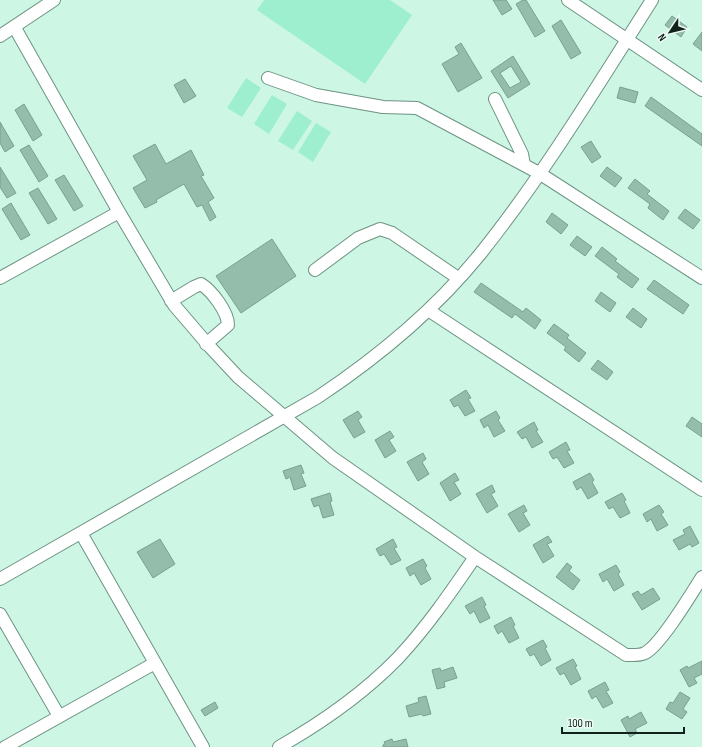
<svg xmlns="http://www.w3.org/2000/svg" width="702" height="747" viewBox="0 0 702 747" font-family="'Sofia Sans Condensed',sans-serif">
<style>
.green{fill:#9defcf}
.building{fill:#95bdac;stroke:#79a090;fill-rule:evenodd}
.lines{fill:none;stroke-linecap:round;stroke-linejoin:round}
.minor-casing{stroke:#6d9383;stroke-width:14}
.minor{stroke:#fff;stroke-width:12}
</style>
<rect width="100%" height="100%" fill="#cdf6e4"/>
<path class="green" d="M264,0H390L412,15L365,84L257,10Z
M246,78L261,88L242,117L227,108Z
M272,95L287,104L269,134L254,124Z
M297,111L312,121L293,150L278,141Z
M316,123L331,132L313,162L298,152Z"/>
<path class="building" d="M493,0H506L512,9L502,15Z
M523,0H526L545,31L535,37L516,4Z
M672,16L687,27L681,37L665,25Z
M561,20L581,53L571,59L552,26Z
M702,32V51L693,44Z
M461,43L482,78L458,92L442,64L459,54L455,47Z
M513,56L530,84L508,98L491,71ZM511,66L521,82L510,88L500,73Z
M185,79L196,96L184,103L174,85Z
M620,87L638,92L635,103L617,98Z
M651,97L702,134V146L645,106Z
M24,104L42,135L33,141L15,110Z
M0,122L14,146L5,152L0,143Z
M591,141L601,157L592,163L581,147Z
M155,144L166,164L191,150L204,175L201,176L214,198L208,202L216,217L210,221L202,205L197,207L184,184L156,200L157,202L145,208L133,188L147,180L133,156Z
M29,145L48,176L39,182L20,150Z
M0,167L16,193L7,198L0,187Z
M607,167L622,178L615,187L600,176Z
M64,175L83,206L74,211L55,180Z
M635,179L650,191L647,194L669,211L663,220L648,208L650,204L628,188Z
M38,188L57,219L48,224L29,193Z
M11,203L30,235L21,240L2,209Z
M685,209L700,220L693,229L678,218Z
M552,213L568,225L561,234L546,222Z
M577,236L592,247L585,256L570,245Z
M272,239L296,276L241,313L216,276Z
M602,247L617,259L615,261L639,279L632,288L617,277L619,274L595,256Z
M654,280L689,305L683,314L647,289Z
M481,283L523,312L526,308L541,320L535,329L515,314L512,318L474,292Z
M601,292L616,303L610,312L595,301Z
M633,308L647,319L641,328L626,317Z
M554,324L569,335L567,338L586,353L579,362L564,350L566,347L547,333Z
M598,360L613,372L607,380L591,369Z
M466,390L471,398L468,399L475,411L465,416L458,405L454,407L450,400Z
M358,411L362,417L358,420L365,432L354,438L343,420Z
M496,411L500,418L498,420L505,431L494,437L488,425L484,428L480,420Z
M692,417L702,424V437L686,426Z
M534,422L538,430L536,431L543,442L532,448L526,437L522,439L517,432Z
M390,431L394,437L389,440L396,451L385,458L375,440Z
M566,442L570,450L567,451L574,463L564,468L557,457L553,459L549,452Z
M423,453L426,459L422,462L429,474L418,481L407,462Z
M301,465L304,473L301,474L306,486L294,490L290,477L286,479L283,471Z
M455,473L459,480L454,482L461,494L450,501L440,483Z
M590,473L594,480L592,482L598,493L588,499L581,487L577,490L573,482Z
M492,485L495,492L491,494L498,506L487,513L476,494Z
M330,493L332,501L330,502L334,515L323,518L319,505L314,507L311,499Z
M622,493L626,500L624,501L630,513L620,518L613,507L609,509L605,502Z
M524,505L527,511L523,513L530,525L519,532L508,514Z
M659,505L664,512L661,514L668,525L657,531L651,519L647,522L643,514Z
M690,526L699,543L692,547L690,544L679,550L673,540L685,534L683,530Z
M548,536L552,542L547,544L554,556L543,563L533,545Z
M160,539L175,564L153,578L137,552Z
M393,539L397,547L394,548L401,560L391,565L384,554L380,556L376,549Z
M423,559L427,566L425,568L431,579L421,585L414,573L410,576L406,568Z
M567,563L572,567L569,571L580,580L573,590L556,577Z
M616,565L620,572L618,574L624,585L614,591L607,579L603,582L599,574Z
M653,588L660,599L642,610L632,594L638,591L641,595Z
M482,597L486,605L484,606L490,618L480,623L474,611L470,614L465,606Z
M511,617L515,625L513,626L519,638L509,643L502,631L498,634L494,626Z
M543,640L547,647L545,648L551,660L541,666L534,654L530,656L526,649Z
M573,659L577,666L575,667L581,679L571,685L564,673L560,675L556,668Z
M702,661V674L694,678L697,683L689,687L680,670L687,666L688,668Z
M453,667L457,678L444,682L445,687L437,689L432,670L440,668L441,671Z
M605,682L609,690L606,691L613,703L603,708L596,696L592,699L588,691Z
M680,692L690,698L683,709L687,712L682,719L666,709L670,702L673,703Z
M426,696L431,714L423,716L422,714L409,717L406,706L419,702L418,698Z
M215,702L218,708L205,716L201,710Z
M641,712L647,723L635,729L637,733L630,737L621,720L628,716L629,719Z
M392,739L393,742L406,739L408,747H383V745L385,744L384,742Z"/>
<g class="lines">
<defs>
<path id="minor" d="M568,0L702,90
M15,28L119,212L174,305L210,347L238,377L333,458L475,557L626,655C632,655 639,656 645,653C660,646 692,593 702,577
M0,36L54,0
M268,78L316,95L383,107L417,108L539,173L702,278
M495,99L522,154L524,165
M315,270L358,238L380,229L392,233L458,278
M0,278L119,212
M171,301L194,287L201,284C212,291 228,312 228,325L206,344
M428,310L702,490
M81,533L203,747
M0,579L318,397C378,357 435,310 481,253C544,174 598,85 652,0
M0,614L59,716
M5,747L155,663
M279,747C321,723 364,693 398,658C427,627 451,592 475,557"/>
</defs>
<use href="#minor" class="minor-casing"/>
<use href="#minor" class="minor"/>
</g>
<g transform="translate(670 32) rotate(235)" stroke="#ecfdf6" stroke-width="3" paint-order="stroke">
<path d="M0-3L7 15L0 10L-7 15Z" fill="#11211b"/>
<text y="-6" font-size="11" font-weight="bold" text-anchor="middle" fill="#11211b">N</text>
</g>
<path d="M562 727v6h122v-6" fill="none" stroke="#11211b" stroke-width="2"/>
<text x="568" y="727" font-size="12" fill="#11211b" stroke="#ecfdf6" stroke-width="3" paint-order="stroke">100 m</text>
</svg>
